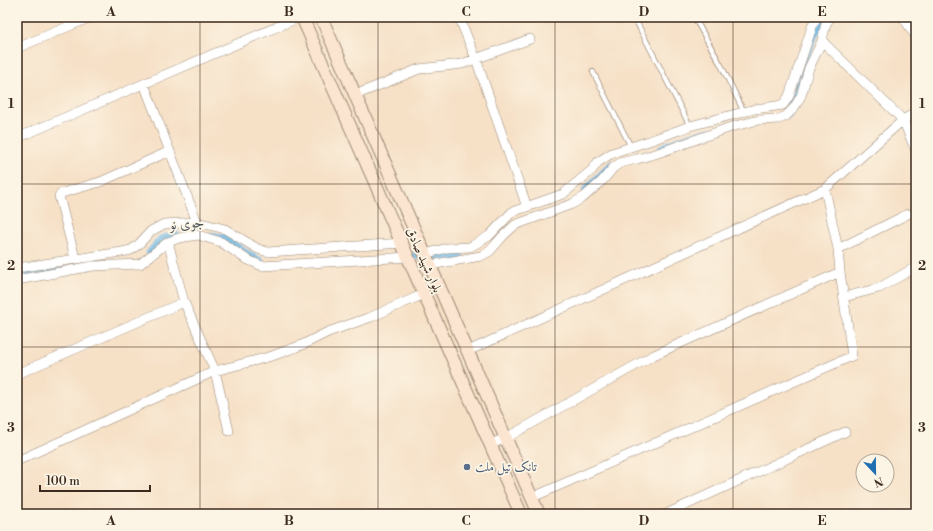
<svg xmlns="http://www.w3.org/2000/svg" width="933" height="531" viewBox="0 0 933 531" font-family="'Libre Bodoni',Amiri,serif">
<style>
.lines{fill:none;stroke-linecap:round;stroke-linejoin:round}
.canal{stroke:#6db7e6;stroke-width:8}
.lane-casing{stroke:#988572;stroke-width:6}
.street-casing{stroke:#988572;stroke-width:10}
.secondary-casing{stroke:#988572;stroke-width:14}
.lane{stroke:#fff;stroke-width:4.5}
.street{stroke:#fff;stroke-width:9}
.secondary{stroke:#fce5d0;stroke-width:12}
.grid{fill:none;stroke:#3b2a1e;stroke-width:1;stroke-opacity:0.55}
.service-dot{fill:#5c6f8a;stroke:#fcf5e5;stroke-width:1.5}
.labels{text-anchor:middle;dominant-baseline:central;stroke-width:3.5;stroke-linejoin:round;paint-order:stroke}
.street-label{font-size:13px;fill:#3b2a1e;stroke:#fcf5e5}
.service-label{font-size:13px;fill:#4e5e75;stroke:#fcf5e5;text-anchor:start}
.water-label{font-size:14px;font-style:italic;fill:#4a545a;stroke:#fcf5e5}
.neatline{fill:none;stroke:#3b2a1e;stroke-width:1.5}
.grid-label{font-size:13px;text-anchor:middle;font-weight:bold;fill:#3b2a1e}
</style>
<rect width="100%" height="100%" fill="#fcf5e5"/>
<filter id="ink" filterUnits="userSpaceOnUse"><feTurbulence type="fractalNoise" baseFrequency=".025" numOctaves="2"/><feDisplacementMap in="SourceGraphic" scale="8" xChannelSelector="R" yChannelSelector="G"/><feConvolveMatrix kernelMatrix="1 2 1 2 8 2 1 2 1" color-interpolation-filters="sRGB"/></filter>
<filter id="wash" filterUnits="userSpaceOnUse"><feTurbulence type="fractalNoise" baseFrequency=".012" numOctaves="4" result="noise"/><feDisplacementMap in="SourceGraphic" scale="16" xChannelSelector="R" yChannelSelector="G"/><feGaussianBlur stdDeviation="0.9" result="paint"/><feColorMatrix in="noise" values="0 0 0 0 0 0 0 0 0 0 0 0 0 0 0 0 0 1.4 0 .05"/><feComposite in="paint" operator="in"/></filter>
<g filter="url(#wash)">
<rect width="100%" height="100%" fill="#f6e0c6"/>
<g class="lines">
<path class="canal" d="M786,115L788,114L804,67L810,46L814,35L826,17
M662,148C678,140 692,135 709,132
M586,190L612,165
M213,236L224,238L246,253L260,261
M150,253L161,239L176,235
M404,256L460,257
M17,273L61,268"/>
</g>
</g>
<g filter="url(#ink)">
<g class="lines">
<defs>
<path id="lane" d="M634,17L690,126
M694,17L721,65L744,112
M593,72L631,147"/>
<path id="street" d="M459,17L476,59L527,207
M903,17L916,37
M822,41L903,120L916,151
M17,48L91,17
M144,84L197,222
M355,95L419,69L462,64L530,39
M17,138L300,17
M168,242L184,302L215,371L229,431
M838,249L908,214
M425,254L447,248L470,247L489,236L512,212L563,194L592,170L598,162L612,153L649,141L690,126L755,109L783,105L789,96L813,24L817,17
M75,258L59,196L62,193L100,182L170,151
M430,265L481,256L490,251L503,236L515,225L572,204L584,197L603,180L613,168L620,163L637,159L658,153L731,127L759,120L779,119L786,116L794,108L801,96L809,68L822,41L826,23L831,17
M17,268L122,252L131,250L139,244L151,231L164,224L197,222L225,229L258,249L268,252L402,243
M17,280L93,266L140,264L168,242L179,238L198,235L221,242L246,259L262,266L408,257
M844,297L879,288L916,267
M468,351L825,189L903,120L916,112
M17,374L184,302
M491,444L506,438L654,355L840,272
M17,461L215,371L272,356L302,345L328,332L371,317L424,294
M531,498L852,356L840,272L838,249L825,189
M666,514L845,432"/>
<path id="secondary" d="M302,17L521,514
M321,17L539,514"/>
</defs>
<use href="#lane" class="lane-casing"/>
<use href="#street" class="street-casing"/>
<use href="#secondary" class="secondary-casing"/>
<use href="#lane" class="lane"/>
<use href="#street" class="street"/>
<use href="#secondary" class="secondary"/>
</g>
</g>
<path class="grid" d="M200,17V514M378,17V514M555,17V514M733,17V514M17,184H916M17,347H916"/>
<circle class="service-dot" cx="467" cy="467" r="4"/>
<g class="labels">
<g class="street-label">
<text transform="translate(424 260) rotate(66)">بلوار شهید صادق</text>
</g>
<g class="service-label">
<text x="475" y="467">تانک تیل ملت</text>
</g>
<g class="water-label">
<text transform="translate(187 224) rotate(-4)">جوی نو</text>
</g>
</g>
<rect width="933" height="531" fill="none" stroke="#fcf5e5" stroke-width="44"/>
<g transform="translate(875 473) rotate(158)"><circle r="19" fill="#fcf5e5" stroke="#afa495"/>
<path d="M0-3L7 15L0 10L-7 15Z" fill="#1f6fb2"/>
<text y="-6" font-size="11" font-weight="bold" text-anchor="middle" fill="#3b2a1e">N</text>
</g>
<path d="M40 485v6h110v-6" fill="none" stroke="#3b2a1e" stroke-width="2"/>
<text x="46" y="485" font-size="12" fill="#3b2a1e" stroke="#fcf5e5" stroke-width="3" paint-order="stroke">100 m</text>
<rect x="22" y="22" width="889" height="487" class="neatline"/>
<g class="grid-label">
<text x="111" y="16">A</text>
<text x="289" y="16">B</text>
<text x="466" y="16">C</text>
<text x="644" y="16">D</text>
<text x="822" y="16">E</text>
<text x="11" y="108">1</text>
<text x="922" y="108">1</text>
<text x="11" y="270">2</text>
<text x="922" y="270">2</text>
<text x="11" y="432">3</text>
<text x="922" y="432">3</text>
<text x="111" y="525">A</text>
<text x="289" y="525">B</text>
<text x="466" y="525">C</text>
<text x="644" y="525">D</text>
<text x="822" y="525">E</text>
</g>
</svg>
